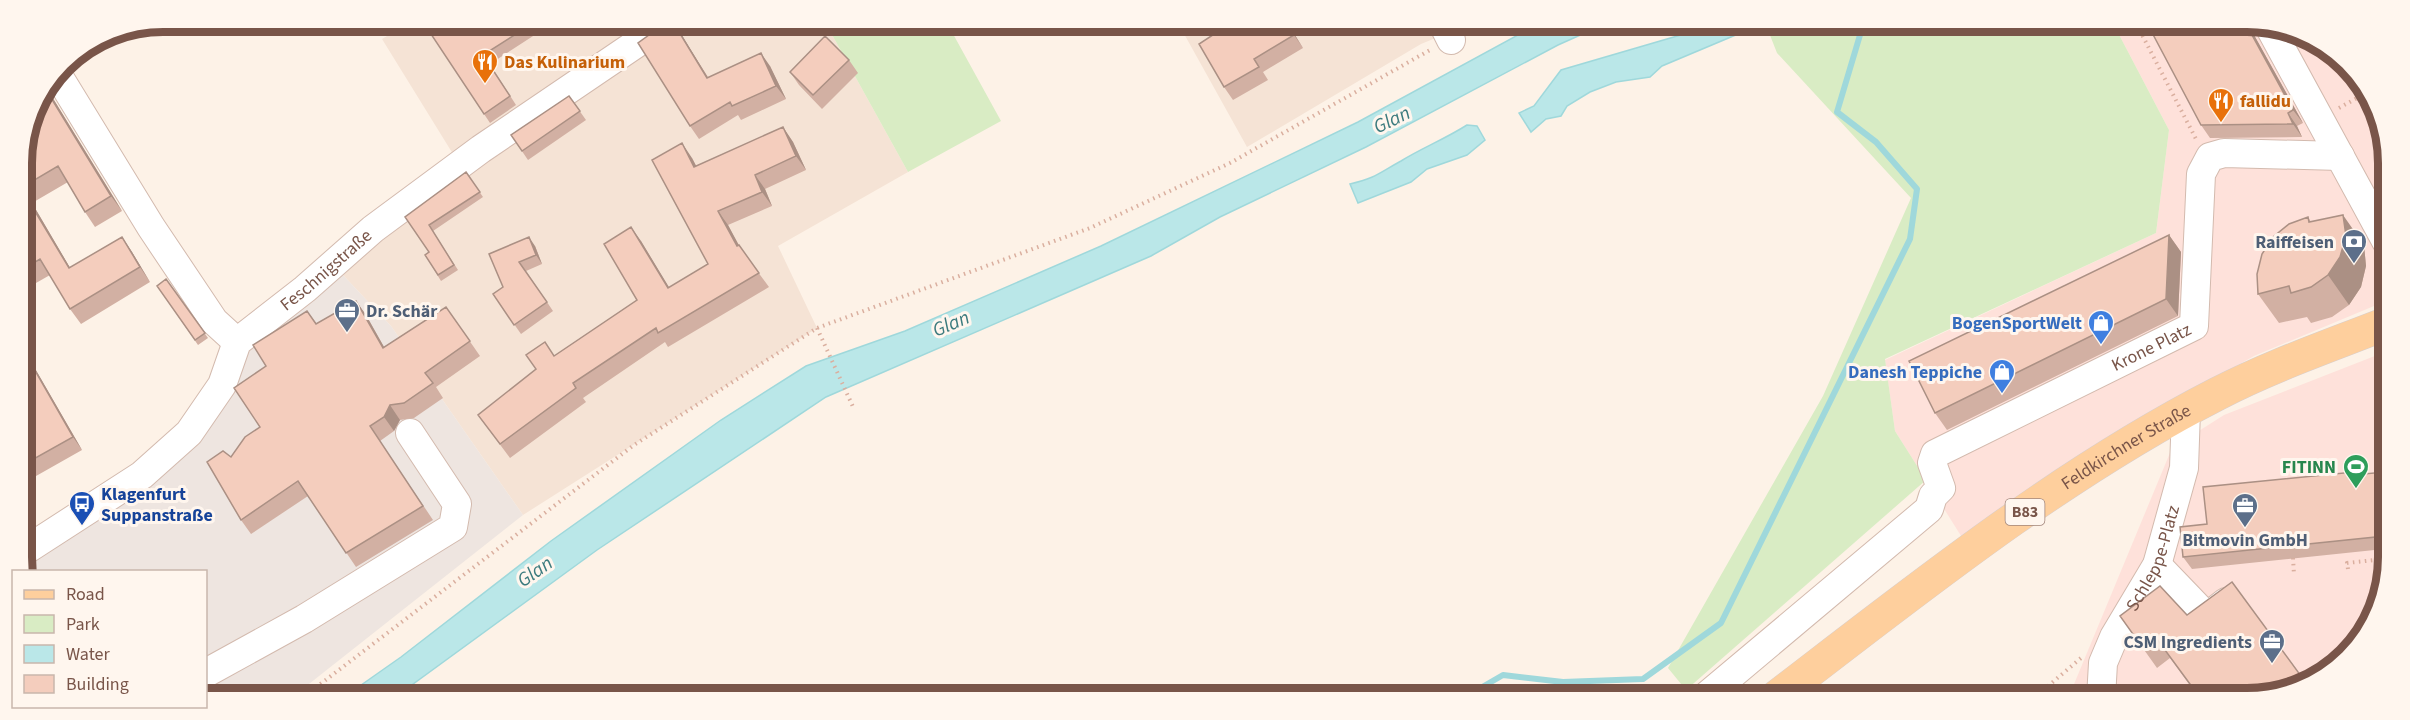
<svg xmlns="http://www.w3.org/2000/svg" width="2410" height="720" viewBox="0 0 2410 720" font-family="'Source Sans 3',sans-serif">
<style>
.residential{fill:#f5e3d5}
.commercial{fill:#fee1da}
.industrial{fill:#eee5e0}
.green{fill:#d9ecc4}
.water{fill:#bae7e8;stroke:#9fd8db;stroke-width:1.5}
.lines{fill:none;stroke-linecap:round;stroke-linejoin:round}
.stream{stroke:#9fd8db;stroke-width:6}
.minor-casing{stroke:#d3baae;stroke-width:30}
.major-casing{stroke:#d9cfcc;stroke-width:34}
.path{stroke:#daaf9f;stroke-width:4;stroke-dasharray:1.5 4.5;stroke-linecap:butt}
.minor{stroke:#fff;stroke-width:28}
.major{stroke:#fecf9d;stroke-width:33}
.wall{fill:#d2b0a3}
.shaded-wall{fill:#ab9084}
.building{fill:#f4cdbd;stroke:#ab9084;stroke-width:1.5}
.labels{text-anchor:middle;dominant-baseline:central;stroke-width:6;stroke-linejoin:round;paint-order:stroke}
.shield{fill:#fff6ee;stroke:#a1857a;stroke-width:1.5}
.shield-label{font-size:16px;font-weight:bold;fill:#795549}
.food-label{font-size:18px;font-weight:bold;fill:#c56008;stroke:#fff6ee;text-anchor:start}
.service-label{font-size:18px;font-weight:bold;fill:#4e5e75;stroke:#fff6ee;text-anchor:end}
.street-label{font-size:18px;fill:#795549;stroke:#fff6ee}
.shop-label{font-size:18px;font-weight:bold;fill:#366cbe;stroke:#fff6ee;text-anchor:end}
.leisure-label{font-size:18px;font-weight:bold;fill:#27864d;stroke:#fff6ee;text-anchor:end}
.transit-label{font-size:18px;font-weight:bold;fill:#164399;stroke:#fff6ee;text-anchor:start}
.water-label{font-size:20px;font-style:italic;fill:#3c7b7e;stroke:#fff6ee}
.rim{fill:none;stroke:#795549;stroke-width:8}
</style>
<rect width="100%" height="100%" fill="#fdf2e7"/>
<path class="residential" d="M411,22H650L453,154L382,39Z
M678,22H825L908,172L778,246L817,328L523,515L391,326L342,274L386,228Z
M1178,23L1470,24L1421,44L1247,147Z"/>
<path class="commercial" d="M2114,25L2283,26L2348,63L2386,136V301L2254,356L2108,438L1963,539L1895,431L1885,360L2156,233L2169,130Z
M2385,352L2384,593L2340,664L2301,688L2256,699L2079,698L2072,689L2172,448L2224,415Z"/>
<path class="industrial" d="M342,274L391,326L523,515L295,695L206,694V572L24,571V558L142,480L246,343Z"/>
<path class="green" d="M825,22L947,23L1001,121L908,172Z
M1766,25H2114L2169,130L2156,233L1885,359L1895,431L1926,480L1686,690L1668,668L1823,396L1911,198L1777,53Z"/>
<path class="water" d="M1538,24H1605L1558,45L1366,147L1220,217L1151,256L826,397L597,550L398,695H347L401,657L551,541L721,420L806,366L905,331L1101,246L1358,122Z
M1702,24L1752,25L1738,34L1662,66L1650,77L1616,82L1590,92L1567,106L1561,116L1546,119L1531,132L1519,113L1534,106L1561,70L1684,34Z
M1467,125L1477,126L1485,140L1467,155L1427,169L1411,182L1358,203L1350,184C1376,178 1379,173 1401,161C1422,148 1445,139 1467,125Z"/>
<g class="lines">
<path class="stream" d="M1465,697L1503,675L1563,682L1643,679L1721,623L1910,239L1917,189L1876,142L1837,112L1863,25"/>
<defs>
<g id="minor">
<path d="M1443,24L1451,40"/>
<path d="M2269,26L2386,241"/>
<path d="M56,72L151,227L214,321L237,342"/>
<path id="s1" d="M23,552L142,475L189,433L222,385L237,342L305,289L373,229L481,149L668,22"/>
<path d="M2157,565L2207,617L2226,602"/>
<path d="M206,673L304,619L453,527L457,504L410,433"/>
<path id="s2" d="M1704,698L1929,509L1933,496L1941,488L1932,463L1935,454L2194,326L2201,174L2210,157L2224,153L2340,156"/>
<path id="s3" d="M2101,698L2103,663L2114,637L2157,565L2184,468L2186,411"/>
</g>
<g id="major">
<path id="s4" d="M1775,698C1916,590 2059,475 2217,394C2271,366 2329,346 2385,324"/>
</g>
</defs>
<use href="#minor" class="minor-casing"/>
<use href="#major" class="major-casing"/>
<path class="path" d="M2137,25L2196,139
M1469,31L1483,24
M2339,108L2364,94
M817,328L854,409
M2293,558L2294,575
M2348,569L2347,563L2384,559
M306,695L634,445L817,328L1090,228L1230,163L1430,50
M2034,698L2081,658"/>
<use href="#minor" class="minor"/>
<use href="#major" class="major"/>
</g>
<path class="wall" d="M423,22H544L547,27L490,64L516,105L490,123Z
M673,22L708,77L770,66L786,99L741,120L738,115L699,139L690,126Z
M1231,23L1288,24L1303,48L1263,72L1268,80L1233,100L1224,87Z
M2249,26L2303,123L2297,126L2302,137L2210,138L2201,125Z
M849,60L858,73L822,109L799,85L790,72Z
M46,87L122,211L95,227L85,212L68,182L32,203L70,268L122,237L132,252L150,282L81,324L70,309L50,275L22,291L21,154L32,108Z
M569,96L586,120L528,160L511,135Z
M783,127L793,142L806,170L765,189L772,206L728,225L738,245L769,287L668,347L665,342L583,398L586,402L510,458L478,415L554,356L637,300L641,241L669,288L708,264L692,158L696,166Z
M466,172L483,197L433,231L458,270L441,281L425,255L429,252L405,217Z
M2308,217L2311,222L2364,245L2366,266L2361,287L2349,305L2332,317L2311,323L2307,317L2279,323L2258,294Z
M2169,235L2181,252L2178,316L1947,430L1935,413Z
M535,246L542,264L526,271L553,311L521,334L493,294L503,287L489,254Z
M166,279L208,338L198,345L157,286Z
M356,301L366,315L384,347L446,307L480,356L436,387L443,398L414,418L400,420L394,431L380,441L433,520L356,567L308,496L251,534L241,520L231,457L260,427L307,311L317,324Z
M22,346L82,450L29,480L23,472Z
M2364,471L2366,474L2385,472L2384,549L2192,569L2183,557L2207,524Z
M2232,582L2307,685L2301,688L2256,699H2200L2170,658L2157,668L2120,616L2187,615Z"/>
<path class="shaded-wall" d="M673,22L680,32L716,91L707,78Z
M1287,24H1288L1303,48L1294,35Z
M2247,26H2249L2303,123L2293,110Z
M761,53L770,66L786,99L776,86Z
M46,87L122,211L111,196L45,88Z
M2288,113L2297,126L2302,137L2293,124Z
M783,127L793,142L806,170L796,156Z
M682,143L692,158L704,181L694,167Z
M755,175L765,189L772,206L762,192Z
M21,188L32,203L79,283L69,268Z
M718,211L728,225L747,260L737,246Z
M2343,215L2364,245L2366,266L2361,287L2349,305L2328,275Z
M631,227L641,241L678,302L668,288Z
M2169,235L2181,252L2178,316L2166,299Z
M122,237L132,252L150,282L140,267Z
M529,237L535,246L542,264L536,255Z
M356,301L366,315L393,363L383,348Z
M22,346L82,450L73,437L22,348Z
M390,405L400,420L394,431L384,417Z"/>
<path class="building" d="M423,22H535L483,55L510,96L484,114Z
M667,22H673L707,78L761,53L776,86L732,106L730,102L690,126L638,43Z
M1231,23L1287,24L1294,35L1254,59L1259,67L1224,87L1199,44Z
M2148,25L2247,26L2293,110L2288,113L2293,124L2201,125Z
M825,36L849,60L813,95L790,72Z
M45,88L111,196L85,212L58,166L21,188V154L32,108Z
M569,96L580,111L522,151L511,135Z
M783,127L796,156L755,175L762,192L718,211L737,246L739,245L759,273L658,333L656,328L573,383L576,388L500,444L478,415L536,369L526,355L545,342L554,356L637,300L604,244L631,227L668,288L708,264L652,160L682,143L694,167Z
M466,172L480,192L429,225L454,265L438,275L425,255L429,252L405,217Z
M21,188L69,268L122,237L140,267L70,309L40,259L22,270Z
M2343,215L2346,236L2340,257L2328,275L2311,287L2291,293L2289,286L2258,294L2257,274L2262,254L2273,237L2289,224L2308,217L2309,222Z
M2169,235L2166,299L1935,413L1909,361Z
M529,237L536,255L519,262L547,302L514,325L493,294L503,287L489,254Z
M166,279L205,333L195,340L157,286Z
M356,301L383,348L446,307L470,341L425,373L433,383L404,403L390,405L384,417L370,426L423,506L346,553L298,481L241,520L207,462L223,451L231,457L245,437L260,427L234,388L266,366L253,345L307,311L316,324Z
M22,348L73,437L23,465Z
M2364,471V474L2385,472V536L2183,557L2180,527L2207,524L2203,487Z
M2232,582L2301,676L2277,694L2256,699H2201L2154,635L2140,644L2120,616L2160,586L2187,615Z"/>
<defs>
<symbol id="restaurant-pin" viewBox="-11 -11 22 30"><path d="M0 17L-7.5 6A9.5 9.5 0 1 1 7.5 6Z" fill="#e8710a" stroke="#fff6ee"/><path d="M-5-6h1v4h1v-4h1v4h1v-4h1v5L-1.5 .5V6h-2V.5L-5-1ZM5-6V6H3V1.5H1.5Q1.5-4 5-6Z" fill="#fff"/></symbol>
<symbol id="bank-pin" viewBox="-11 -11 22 30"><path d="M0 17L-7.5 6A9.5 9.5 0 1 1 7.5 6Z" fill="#5c6f8a" stroke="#fff6ee"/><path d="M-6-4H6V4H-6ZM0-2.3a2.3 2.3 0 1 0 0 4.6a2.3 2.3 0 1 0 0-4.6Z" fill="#fff"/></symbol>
<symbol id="office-pin" viewBox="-11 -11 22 30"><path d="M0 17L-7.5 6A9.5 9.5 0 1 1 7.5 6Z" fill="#5c6f8a" stroke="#fff6ee"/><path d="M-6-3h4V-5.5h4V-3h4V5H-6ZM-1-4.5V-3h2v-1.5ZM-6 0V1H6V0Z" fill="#fff"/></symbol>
<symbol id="shop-pin" viewBox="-11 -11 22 30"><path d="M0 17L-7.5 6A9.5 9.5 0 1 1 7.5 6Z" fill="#3f7fe0" stroke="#fff6ee"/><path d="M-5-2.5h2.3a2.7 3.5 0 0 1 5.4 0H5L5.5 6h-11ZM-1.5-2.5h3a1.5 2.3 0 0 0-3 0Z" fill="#fff"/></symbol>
<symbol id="stadium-pin" viewBox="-11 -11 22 30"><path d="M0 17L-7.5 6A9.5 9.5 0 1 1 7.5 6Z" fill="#2e9e5b" stroke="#fff6ee"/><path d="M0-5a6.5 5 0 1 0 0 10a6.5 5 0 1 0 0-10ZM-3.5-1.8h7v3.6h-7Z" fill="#fff"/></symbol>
<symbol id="bus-pin" viewBox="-11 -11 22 30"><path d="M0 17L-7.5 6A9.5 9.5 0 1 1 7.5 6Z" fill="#1a4fb4" stroke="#fff6ee"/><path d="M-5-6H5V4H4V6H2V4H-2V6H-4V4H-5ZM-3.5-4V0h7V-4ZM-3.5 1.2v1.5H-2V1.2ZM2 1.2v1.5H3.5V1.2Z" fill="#fff"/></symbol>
</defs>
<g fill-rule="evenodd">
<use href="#restaurant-pin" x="470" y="47" width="30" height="40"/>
<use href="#restaurant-pin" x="2206" y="86" width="30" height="40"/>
<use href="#bank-pin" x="2339" y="227" width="30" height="40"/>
<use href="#office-pin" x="332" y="296" width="30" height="40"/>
<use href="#shop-pin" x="2086" y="308" width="30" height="40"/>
<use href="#shop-pin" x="1987" y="357" width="30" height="40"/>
<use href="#stadium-pin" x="2341" y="452" width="30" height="40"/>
<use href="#bus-pin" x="67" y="489" width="30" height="40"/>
<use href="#office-pin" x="2230" y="491" width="30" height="40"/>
<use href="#office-pin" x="2257" y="627" width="30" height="40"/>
</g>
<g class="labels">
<rect class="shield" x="2005.5" y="499" width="39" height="26" rx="4.5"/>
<g class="shield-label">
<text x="2025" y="512">B83</text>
</g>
<g class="food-label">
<text x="504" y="62">Das Kulinarium</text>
<text x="2240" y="101">fallidu</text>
</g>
<g class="service-label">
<text x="2334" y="242">Raiffeisen</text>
<text x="366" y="311" text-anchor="start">Dr. Schär</text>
<text x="2245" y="540" text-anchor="middle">Bitmovin GmbH</text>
<text x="2252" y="642">CSM Ingredients</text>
</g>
<g class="street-label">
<text stroke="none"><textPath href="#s1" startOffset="423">Feschnigstraße</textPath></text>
<text stroke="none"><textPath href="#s2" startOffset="596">Krone Platz</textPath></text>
<text stroke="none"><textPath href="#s4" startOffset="432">Feldkirchner Straße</textPath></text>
<text stroke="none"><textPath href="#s3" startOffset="152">Schleppe-Platz</textPath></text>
</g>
<g class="shop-label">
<text x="2082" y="323">BogenSportWelt</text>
<text x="1982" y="372">Danesh Teppiche</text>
</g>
<g class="leisure-label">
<text x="2336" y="467">FITINN</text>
</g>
<g class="transit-label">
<text x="101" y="494">Klagenfurt<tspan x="101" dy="21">Suppanstraße</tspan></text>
</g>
<g class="water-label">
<text transform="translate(1392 120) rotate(-26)">Glan</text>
<text transform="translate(951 324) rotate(-23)">Glan</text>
<text transform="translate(535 572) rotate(-35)">Glan</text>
</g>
</g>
<path d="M0 0H2410V720H0ZM163 32H2247A131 131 0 0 1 2378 163V557A131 131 0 0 1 2247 688H163A131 131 0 0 1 32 557V163A131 131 0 0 1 163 32Z" fill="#fff6ee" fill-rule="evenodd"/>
<path class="rim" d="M163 32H2247A131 131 0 0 1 2378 163V557A131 131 0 0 1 2247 688H163A131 131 0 0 1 32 557V163A131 131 0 0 1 163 32Z"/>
<rect x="12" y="570" width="195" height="138" fill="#fff6ee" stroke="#c9b6ac" stroke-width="1.5"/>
<rect x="24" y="590" width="30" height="9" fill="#fecf9d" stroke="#c9b6ac" stroke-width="1.5"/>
<text x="66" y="600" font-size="18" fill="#795549">Road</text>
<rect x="24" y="615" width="30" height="18" fill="#d9ecc4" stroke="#c9b6ac" stroke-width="1.5"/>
<text x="66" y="630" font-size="18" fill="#795549">Park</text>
<rect x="24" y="645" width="30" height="18" fill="#bae7e8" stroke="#c9b6ac" stroke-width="1.5"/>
<text x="66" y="660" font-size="18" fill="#795549">Water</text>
<rect x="24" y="675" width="30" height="18" fill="#f4cdbd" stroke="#c9b6ac" stroke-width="1.5"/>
<text x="66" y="690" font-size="18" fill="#795549">Building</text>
</svg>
